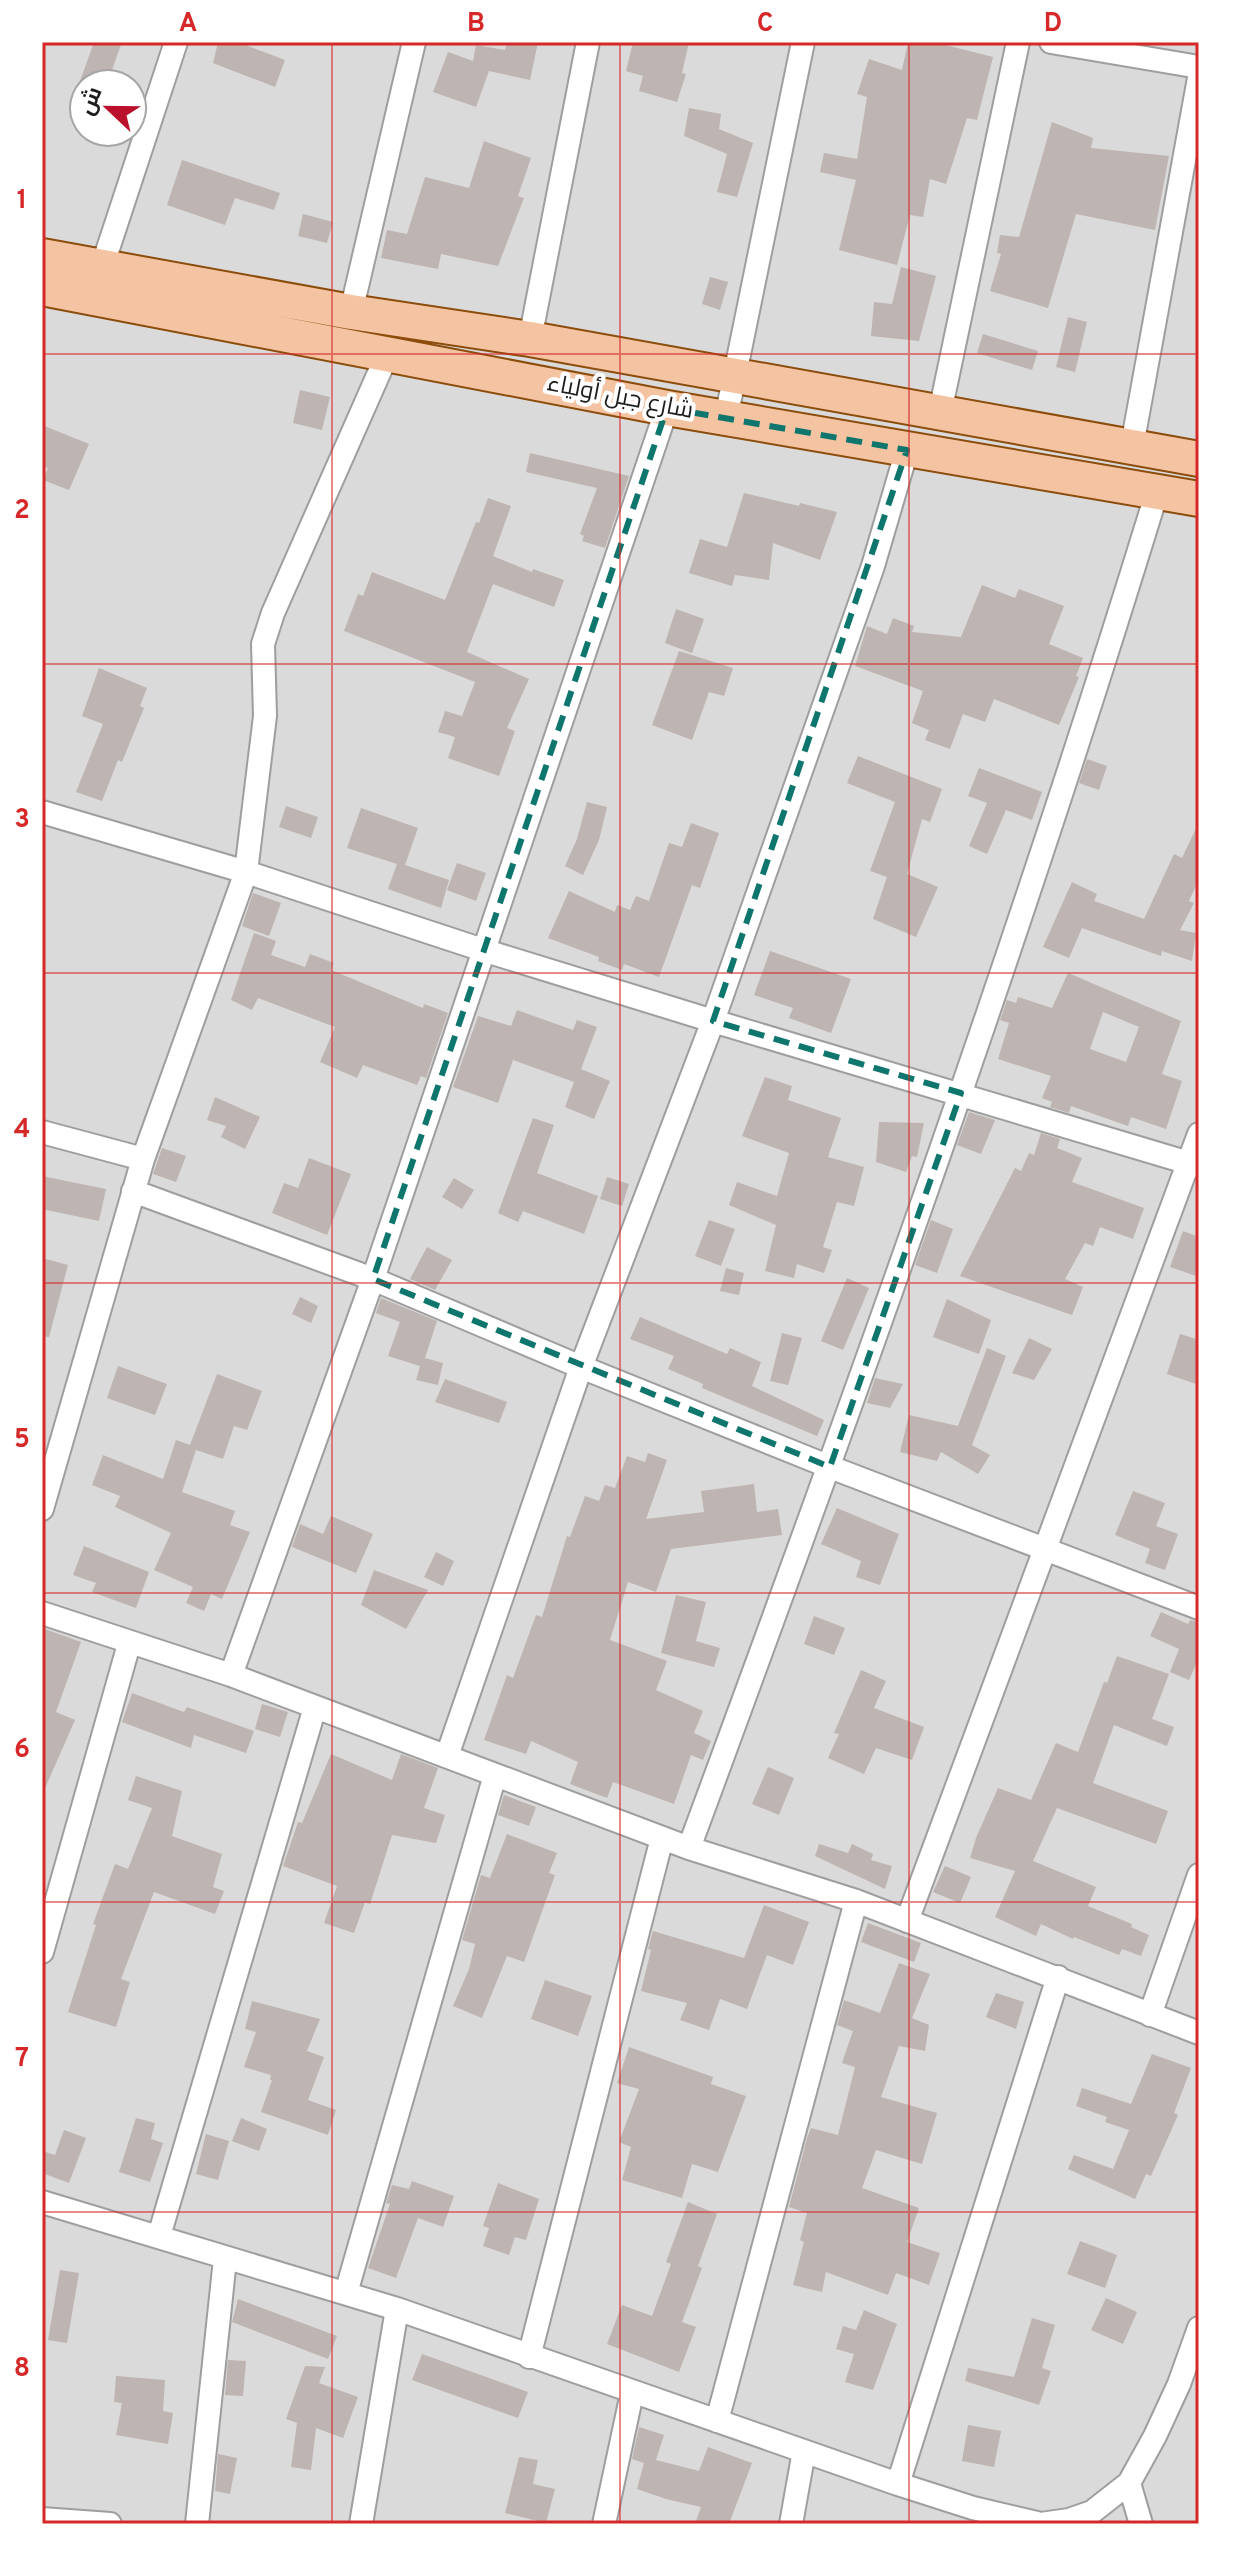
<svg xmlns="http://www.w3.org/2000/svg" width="1241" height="2566" viewBox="0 0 1241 2566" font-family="Overpass,Cairo,sans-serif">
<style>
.residential{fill:#dbdada;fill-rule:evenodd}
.building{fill:#beb4b1;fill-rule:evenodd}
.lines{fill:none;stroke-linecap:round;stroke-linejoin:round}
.minor-casing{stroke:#9e9e9e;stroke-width:26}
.primary-casing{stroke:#8b4c0c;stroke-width:38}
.minor{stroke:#fff;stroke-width:22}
.primary{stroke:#f4c4a2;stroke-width:34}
.marked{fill:none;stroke:#0f766e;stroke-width:6;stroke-dasharray:16 10;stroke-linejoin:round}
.grid{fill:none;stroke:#d62828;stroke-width:2;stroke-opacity:0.55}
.labels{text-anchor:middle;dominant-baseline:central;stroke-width:8;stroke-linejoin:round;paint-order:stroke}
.street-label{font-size:24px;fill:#1d1d1d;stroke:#fff}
.neatline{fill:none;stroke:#d62828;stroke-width:3}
.grid-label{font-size:26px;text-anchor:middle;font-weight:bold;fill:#d62828}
</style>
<rect width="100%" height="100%" fill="#eee9e4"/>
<path class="residential" d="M42,42H1199V2524H42ZM84,84H132V132H84Z"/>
<path class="building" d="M94,42H122L107,84H79Z
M218,42H238L285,60L275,87L213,63Z
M507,42H538L530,80L489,71L476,107L433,92L448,52L473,61L476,45L505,50Z
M633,42H689L682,73L686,74L677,102L639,91L643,76L626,71Z
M908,42H934L993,57L977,120L967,118L946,184L930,179L923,217L910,215L897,265L839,250L856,180L820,172L824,153L857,159L867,97L857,94L869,59L902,70Z
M689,108L721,114L719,129L753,143L737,197L717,192L727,154L684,136Z
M1052,122L1093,138L1091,148L1169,156L1155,230L1076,214L1048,308L990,291L1001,254L997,253L1000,235L1019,237Z
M484,141L531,158L518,196L524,198L498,266L441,254L438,269L381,258L387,230L407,234L425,177L469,188Z
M182,160L280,193L274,210L235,198L225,225L167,205Z
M303,214L333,222L327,243L298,236Z
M901,267L936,276L919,341L871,336L874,302L892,304Z
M710,277L728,282L720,310L702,304Z
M1068,317L1087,322L1075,372L1056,367Z
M983,334L1038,351L1032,370L977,353Z
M300,390L330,397L322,430L293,423Z
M42,425L89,444L69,490L43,480L48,468L42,466Z
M530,453L629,476L605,548L582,541L584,536L580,534L597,488L526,472Z
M744,493L799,506L800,503L837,512L820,560L773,543L769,580L735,575L732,586L689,573L700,539L727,547Z
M488,498L511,506L493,556L532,572L533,569L564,580L554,607L493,584L467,652L529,679L507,728L515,731L499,776L448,758L455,737L438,732L445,711L462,716L475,682L344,631L358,594L363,596L372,572L445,600L476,522L479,523Z
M982,585L1015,598L1019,589L1064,606L1049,644L1083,658L1076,676L1079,677L1059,725L994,699L985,722L963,714L950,749L925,740L929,730L912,723L923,691L855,666L867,626L887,634L893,618L914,626L912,632L961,637Z
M676,609L704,619L692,653L665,643Z
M679,651L733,668L724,696L709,692L692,740L652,725Z
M99,668L147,688L140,706L144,708L122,762L118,760L102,801L76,792L103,724L82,716Z
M858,756L942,789L930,822L922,819L907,874L938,887L916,937L873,919L887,877L870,871L895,802L847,783Z
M1087,759L1107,766L1099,790L1079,783Z
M979,768L1042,792L1032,820L1006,810L987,854L969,846L987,803L968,796Z
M587,802L607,807L599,840L583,875L565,866L577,839Z
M286,806L318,817L311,838L279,827Z
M361,808L418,828L405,865L449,880L441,908L388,889L397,864L347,848Z
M1199,822V879L1189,901L1194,903L1180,930L1196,933L1192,961L1162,951L1161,956L1082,928L1069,958L1043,947L1072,882L1097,894L1094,901L1144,919L1174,854L1182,858Z
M691,823L719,833L700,888L692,885L659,977L624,964L622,970L598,961L599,957L548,938L569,891L615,912L617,905L630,910L636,896L649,901L669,843L682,847Z
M457,863L486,873L476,901L447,890Z
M253,893L281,903L269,936L242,926Z
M254,933L276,941L271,955L305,967L310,954L334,963L331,970L423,1008L424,1004L448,1013L426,1078L421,1076L417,1085L363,1065L357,1078L320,1062L335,1027L258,998L252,1010L231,1000Z
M770,951L851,979L831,1033L789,1018L793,1008L754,995Z
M1068,973L1181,1021L1162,1074L1182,1081L1166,1129L1131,1117L1128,1126L1071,1106L1069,1113L1050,1107L1052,1102L1042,1098L1051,1076L998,1059L1009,1023L1000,1020L1007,1000L1016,1003L1018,997L1052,1008ZM1103,1012L1139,1027L1126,1062L1090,1049Z
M517,1010L573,1030L577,1020L597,1027L581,1069L610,1081L594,1119L565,1107L574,1082L513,1060L498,1103L453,1087L478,1016L511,1026Z
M765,1077L792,1086L788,1100L841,1118L828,1157L864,1167L854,1206L837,1202L823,1247L832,1250L824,1273L797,1264L794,1278L765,1271L776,1225L729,1205L737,1182L777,1196L789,1153L742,1136Z
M215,1097L260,1117L245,1149L221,1137L226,1126L207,1120Z
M969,1112L995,1120L981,1154L957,1145Z
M533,1118L554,1125L537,1173L598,1196L584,1234L523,1211L518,1222L498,1213Z
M879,1122L924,1123L917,1157L912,1156L906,1172L876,1162Z
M1041,1133L1060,1139L1057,1148L1082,1158L1072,1182L1144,1208L1133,1239L1100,1227L1093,1246L1085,1243L1065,1279L1083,1287L1072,1315L960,1276L1015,1168L1021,1171L1029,1153L1034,1155Z
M162,1148L186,1156L176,1182L153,1174Z
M309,1158L351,1174L327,1235L272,1213L284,1183L298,1188Z
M42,1176L106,1189L99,1221L42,1209Z
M607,1177L629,1184L622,1206L600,1199Z
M454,1178L474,1190L462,1209L442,1197Z
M709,1220L735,1229L721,1266L695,1256Z
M931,1220L953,1229L937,1273L915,1265Z
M1183,1231L1199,1237V1277L1170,1267Z
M427,1247L452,1260L435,1290L410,1279Z
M42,1258L68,1265L49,1337L42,1336Z
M726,1268L744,1273L739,1295L720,1291Z
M847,1278L869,1288L843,1350L821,1341Z
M300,1297L318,1306L311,1323L292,1314Z
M381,1298L437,1321L425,1358L443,1363L438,1385L416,1380L420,1366L388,1356L400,1322L376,1313Z
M947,1299L991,1320L979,1354L933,1337Z
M640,1317L727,1354L730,1348L761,1362L752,1386L824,1420L817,1436L702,1388L703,1384L668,1369L674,1356L630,1339Z
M782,1333L802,1338L788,1385L770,1381Z
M1180,1334L1199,1340V1385L1167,1374Z
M1029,1338L1052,1349L1034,1380L1012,1373Z
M987,1348L1006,1356L972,1445L990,1455L978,1474L941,1452L937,1461L900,1452L909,1415L958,1426Z
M118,1366L167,1384L155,1415L107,1398Z
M217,1374L262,1391L247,1430L234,1426L223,1459L196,1450L182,1492L235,1511L230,1525L250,1532L222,1599L211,1594L204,1611L186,1603L193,1587L154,1570L171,1533L115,1507L120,1496L92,1485L103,1455L163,1479L176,1440L190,1445Z
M875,1378L903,1384L890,1408L867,1403Z
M445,1379L507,1402L499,1423L435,1402Z
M648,1453L667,1460L646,1519L704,1512L701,1491L754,1484L757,1512L778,1509L782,1535L671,1549L656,1592L628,1582L610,1640L667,1661L656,1690L703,1711L694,1733L711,1741L703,1760L691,1755L674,1804L613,1782L607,1798L570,1784L578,1762L531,1741L526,1754L484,1740L507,1675L513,1678L536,1615L542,1617L567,1536L570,1537L585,1496L599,1501L605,1485L615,1488L627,1456L645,1462Z
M1133,1491L1165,1503L1156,1526L1178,1534L1165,1570L1145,1563L1150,1549L1115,1535Z
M837,1508L899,1534L880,1585L856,1577L861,1561L821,1544Z
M331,1516L373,1534L356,1573L292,1547L300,1524L323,1534Z
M84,1546L149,1572L136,1608L92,1592L96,1583L73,1575Z
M436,1552L454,1561L443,1586L424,1577Z
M374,1570L428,1590L406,1629L361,1605Z
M676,1595L706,1602L696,1641L720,1648L714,1667L661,1653Z
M1161,1612L1188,1624L1190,1620L1199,1622V1658L1189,1680L1170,1672L1179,1649L1150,1636Z
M814,1616L845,1628L834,1655L804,1644Z
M42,1628L81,1642L56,1712L75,1720L42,1795Z
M1117,1656L1169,1674L1152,1719L1174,1727L1167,1746L1114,1725L1093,1783L1168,1811L1156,1844L1057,1808L1033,1861L1096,1887L1088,1906L1132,1924L1131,1927L1149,1935L1141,1956L1122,1949L1119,1955L1074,1937L1073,1939L1041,1924L1036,1936L995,1917L1015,1871L970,1858L976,1838L998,1788L1031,1800L1056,1743L1078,1752L1104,1682L1107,1683Z
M861,1670L886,1681L874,1708L924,1727L912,1760L876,1748L864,1774L828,1758L839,1734L834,1733Z
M132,1693L184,1712L187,1707L254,1731L246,1753L194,1735L191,1748L122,1722Z
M262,1704L288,1712L280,1737L255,1729Z
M331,1754L392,1780L401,1754L438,1768L424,1808L445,1815L436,1843L392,1835L370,1904L365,1902L354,1933L324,1923L337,1886L283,1866L298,1822L302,1823Z
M768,1767L794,1778L779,1815L752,1804Z
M136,1776L182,1791L172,1836L222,1854L213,1887L224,1891L215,1914L154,1892L121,1979L130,1982L116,2027L68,2012L96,1925L93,1924L115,1864L128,1869L152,1808L128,1800Z
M504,1795L536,1807L529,1826L498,1815Z
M507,1834L557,1853L549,1873L555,1875L524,1962L507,1956L482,2018L453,2006L469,1969L475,1944L462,1940L481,1875L490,1878Z
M819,1844L848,1853L852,1844L873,1854L871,1860L892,1866L885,1889L815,1856Z
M945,1866L971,1877L960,1903L933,1892Z
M764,1905L809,1922L793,1965L767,1955L747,2009L720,1999L709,2030L680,2020L687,2003L641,1991L651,1950L648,1949L653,1931L744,1958Z
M868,1923L921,1943L914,1962L861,1942Z
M899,1963L930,1974L912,2018L929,2025L925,2051L899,2046L881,2097L937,2113L922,2164L876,2150L862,2188L919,2208L907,2242L940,2253L929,2285L896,2273L888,2295L826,2272L822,2292L793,2285L804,2242L800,2240L807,2213L789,2207L807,2138L811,2128L838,2135L855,2067L842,2063L853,2031L837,2025L844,2000L880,2013Z
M545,1980L592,1996L578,2036L531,2019Z
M996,1993L1024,2002L1016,2029L986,2017Z
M252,2001L320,2019L307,2051L324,2057L308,2100L336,2110L328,2135L261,2112L272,2080H270L271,2075L244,2067L256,2032L245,2029Z
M629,2047L713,2077L711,2084L746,2096L718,2172L692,2164L682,2198L622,2180L631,2147L619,2142L639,2089L617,2083Z
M1152,2054L1191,2068L1174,2113L1178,2115L1151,2176L1146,2174L1135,2199L1068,2169L1074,2155L1113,2169L1129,2130L1105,2122L1107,2117L1076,2106L1082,2088L1131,2104Z
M136,2118L155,2123L151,2139L163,2143L150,2182L119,2172Z
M241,2118L267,2129L259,2151L232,2141Z
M64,2130L86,2138L69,2183L42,2173V2151L55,2155Z
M206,2134L229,2141L218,2180L196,2174Z
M412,2181L454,2196L443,2227L418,2218L396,2278L368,2268L390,2204L386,2203L392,2185L409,2189Z
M498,2183L539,2199L526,2240L515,2237L509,2255L483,2246L489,2228L483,2226Z
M688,2202L717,2214L698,2266L702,2268L682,2322L696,2327L679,2372L607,2344L622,2305L652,2316L671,2264L666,2262Z
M1080,2241L1117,2255L1105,2288L1067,2274Z
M60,2270L79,2273L67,2343L48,2340Z
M1106,2298L1137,2312L1123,2344L1091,2330Z
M238,2299L337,2336L328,2359L232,2322Z
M864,2310L897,2324L873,2390L845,2382L854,2354L836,2349L843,2326L856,2330Z
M1032,2318L1055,2325L1042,2368L1051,2371L1039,2405L965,2381L968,2368L1014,2377Z
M422,2354L528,2392L518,2418L412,2380Z
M228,2360L246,2361L243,2396L225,2395Z
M305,2366L325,2367L319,2383L358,2397L343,2438L316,2428L311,2470L291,2467L297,2423L286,2419Z
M116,2376L165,2380L163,2411L173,2413L168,2444L116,2435L122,2403L114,2402Z
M968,2425L1001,2431L994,2467L962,2461Z
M639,2427L664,2435L656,2460L699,2471L708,2447L752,2463L729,2524H695L701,2507L666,2499L637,2489L644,2463L632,2459Z
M218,2454L237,2458L230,2494L215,2491Z
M519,2457L538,2460L533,2484L555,2489L546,2523L505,2513Z"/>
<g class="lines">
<defs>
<path id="minor" d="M1051,42L1199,67
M102,267L176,42
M351,312L414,42
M530,339L588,42
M940,412L1018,42
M726,418L803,42
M1132,446L1199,78
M42,812L246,872L486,951L713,1021L1199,1166
M42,1132L143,1159
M133,1191L373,1279L581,1367L830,1467L1199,1608
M42,1509L143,1159L246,872L265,716L263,644L273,613L387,355
M42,1613L231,1675L689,1848L856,1901L1199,2033
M231,1675L373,1279L667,408
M447,1756L581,1367L713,1021L873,566L907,450
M689,1848C855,1399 1017,949 1157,492
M907,1921L1199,1134
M42,1952L129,1644
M1150,2015L1199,1875
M42,2202L397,2309L898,2484L973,2508L1041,2524L1069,2520L1092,2512L1129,2483L1155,2436L1179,2384L1199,2328
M159,2236L315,1707
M346,2293L495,1775
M529,2357L662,1838
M717,2421L856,1901
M1129,2483L1141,2524
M898,2484L1058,1977
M42,2519L110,2524
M197,2524L225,2259
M361,2524L397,2309
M604,2524L632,2393
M791,2524L804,2451"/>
<path id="primary" d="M42,256L351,312L530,339L1199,459
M42,288L667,408L1199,499"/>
</defs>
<use href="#minor" class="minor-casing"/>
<use href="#primary" class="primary-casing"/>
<use href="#minor" class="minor"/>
<use href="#primary" class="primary"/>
</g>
<path class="marked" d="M667,408L907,450L713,1021L961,1093L830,1467L373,1279Z"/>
<path class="grid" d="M332,42V2524M620,42V2524M909,42V2524M42,354H1199M42,664H1199M42,973H1199M42,1283H1199M42,1593H1199M42,1902H1199M42,2212H1199"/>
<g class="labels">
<g class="street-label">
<text transform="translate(620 398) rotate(11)">شارع جبل أولياء</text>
</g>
</g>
<rect width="1241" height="2566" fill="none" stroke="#ffffff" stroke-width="88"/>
<g transform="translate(108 108) rotate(292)"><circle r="38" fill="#ffffff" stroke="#a5a5a5" stroke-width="2"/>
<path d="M0-6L14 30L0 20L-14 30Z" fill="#bb102c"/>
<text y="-12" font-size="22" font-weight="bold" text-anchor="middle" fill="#1d1d1d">ش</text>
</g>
<rect x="44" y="44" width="1153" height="2478" class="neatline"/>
<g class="grid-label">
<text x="188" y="31">A</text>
<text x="476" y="31">B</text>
<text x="765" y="31">C</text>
<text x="1053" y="31">D</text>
<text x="22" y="208">1</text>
<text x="22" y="518">2</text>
<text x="22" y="827">3</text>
<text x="22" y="1137">4</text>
<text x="22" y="1447">5</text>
<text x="22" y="1757">6</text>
<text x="22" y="2066">7</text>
<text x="22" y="2376">8</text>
</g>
</svg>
